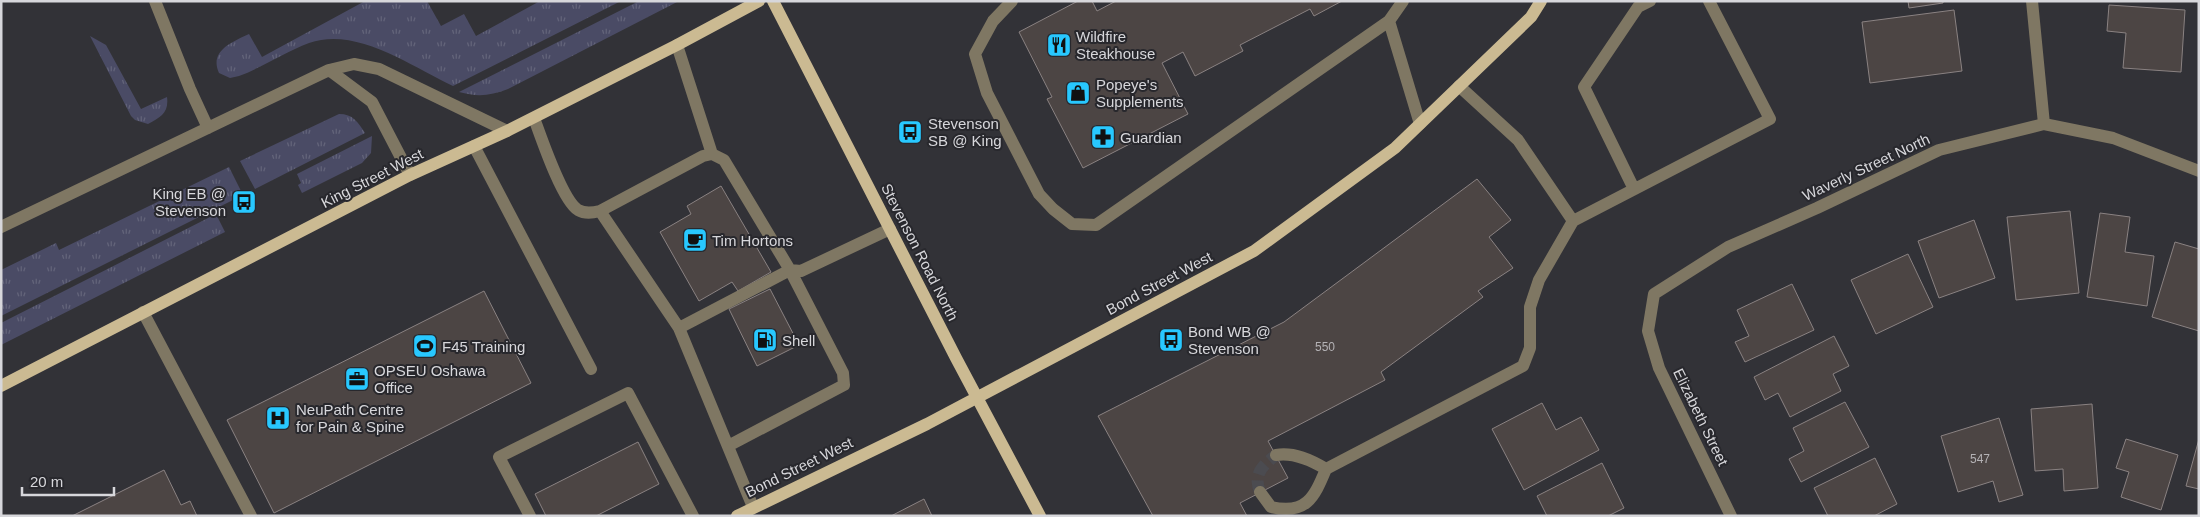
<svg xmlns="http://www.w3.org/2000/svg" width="2200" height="517" viewBox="0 0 2200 517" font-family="Helvetica,sans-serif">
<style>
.grass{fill:url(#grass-tufts)}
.building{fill:#4c4544;stroke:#8a8282}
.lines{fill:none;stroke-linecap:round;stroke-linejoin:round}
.minor-tunnel{stroke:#4b4b50;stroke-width:12;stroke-dasharray:12 6;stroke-linecap:butt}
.minor{stroke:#7f7763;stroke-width:12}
.major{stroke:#cbba92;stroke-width:12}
.labels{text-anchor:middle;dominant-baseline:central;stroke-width:4;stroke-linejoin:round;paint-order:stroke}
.number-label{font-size:12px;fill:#b4b2b5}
.poi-label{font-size:15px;fill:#d7d7db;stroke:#28282d;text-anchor:start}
.street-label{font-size:15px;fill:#d7d7db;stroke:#28282d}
</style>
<defs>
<pattern id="grass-tufts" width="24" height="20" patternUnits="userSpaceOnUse" patternTransform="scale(1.25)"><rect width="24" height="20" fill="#4a4b65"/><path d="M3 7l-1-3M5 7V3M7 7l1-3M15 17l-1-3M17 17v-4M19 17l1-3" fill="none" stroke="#63647a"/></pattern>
</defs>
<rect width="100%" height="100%" fill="#323237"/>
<path class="grass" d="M365,1H427L441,26L464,14L476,36L540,1H621L453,86C411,66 356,26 309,43C285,52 263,67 239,76L230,78L219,73C209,51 232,42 249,34L262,57Z
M639,1H679L508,89C490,96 477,97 459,92Z
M90,36L106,45L141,109L167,97C169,113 161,117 148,124L135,120L131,116Z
M339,114C353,114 358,122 365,133L255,189L240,161Z
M372,136L371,153L362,163L302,193L298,185L301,183L297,174Z
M229,167L243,195L1,316V270L56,243L59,250Z
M216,214L225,232L1,345V323Z"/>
<path class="building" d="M1078,1H1092L1097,11L1116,1H1342L1314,16L1310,9L1240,45L1243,51L1195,76L1183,52L1162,63L1188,114L1083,168L1047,99L1052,97L1019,32Z
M1908,1H1943V3L1909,8Z
M2109,5L2185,10L2181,72L2123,68L2126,33L2107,31Z
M1954,10L1962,71L1870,83L1862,22Z
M1477,179L1511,220L1489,237L1513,268L1478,291L1483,297L1381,372L1385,380L1268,441L1288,478L1240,503L1247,516H1153L1098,416L1284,322Z
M721,186L771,272L738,291L732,282L699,301L660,232L691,214L687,206Z
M2070,211L2079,293L2016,300L2007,217Z
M2100,213L2130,217L2125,252L2154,256L2147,306L2087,297Z
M1974,220L1995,278L1939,298L1918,241Z
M2175,242L2199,249V331L2152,317Z
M1908,254L1933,307L1876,334L1851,280Z
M1792,284L1814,330L1745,362L1735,342L1749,336L1737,310Z
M770,289L799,345L757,366L729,309Z
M484,291L531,383L274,513L227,420Z
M1834,336L1849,366L1833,374L1841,391L1790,417L1778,393L1765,400L1754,377Z
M1845,402L1869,447L1801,482L1789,459L1804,451L1793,428Z
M1542,403L1556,430L1581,417L1599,450L1524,490L1492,429Z
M2092,404L2098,488L2064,491L2063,469L2035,471L2031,409Z
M1999,418L2023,495L1999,502L1993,481L1958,492L1941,436Z
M2126,439L2178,455L2161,510L2121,497L2129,472L2116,468Z
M2199,439V489L2186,486Z
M638,442L659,484L596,516H546L535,494Z
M1875,458L1897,504L1874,516H1828L1814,488Z
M1602,463L1624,508L1608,516H1547L1537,496Z
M164,470L181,505L190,501L197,516H72Z
M924,499L932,516H891Z"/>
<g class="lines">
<path class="minor-tunnel" d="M1260,492C1253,474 1262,466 1276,455"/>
<path class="minor" d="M155,1L190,89L208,128
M1012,1L993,21L975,54L987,93L1039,194L1053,209L1072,224L1096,225L1389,21L1403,1
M2032,1L2044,124
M1389,21L1420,124
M677,45L712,154
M329,70L372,102L410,175
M1459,86L1518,140L1573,221L1770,119L1709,1
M534,118C541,137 562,200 578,210C585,214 592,213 600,211L703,156L712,154L724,160L790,270L801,271L890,229
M474,146L591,369
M1634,189L1584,87L1638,7L1650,1
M600,211L679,328
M1,227L329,70L354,64L379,69L507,131
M143,312L251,516
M728,446L844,385L843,373L790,270L679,328L753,507
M1276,455C1294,452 1311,460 1326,469L1523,366L1530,348V307L1539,280L1573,221
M1260,492L1271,507C1306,515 1314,498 1326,469
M530,516L499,457L628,393L693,516
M1731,516L1659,368L1648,331L1654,294L1728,247L1817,208L1939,150L2044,124L2113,138L2199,171"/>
<path class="major" d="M773,1L956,358L1040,516
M1,386L410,175L507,131L677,45L759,1
M737,516L927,424L1254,251L1395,148L1531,17L1541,1"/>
</g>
<defs>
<symbol id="restaurant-square" viewBox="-11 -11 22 22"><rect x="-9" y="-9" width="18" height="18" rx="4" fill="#28c8ff" stroke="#28282d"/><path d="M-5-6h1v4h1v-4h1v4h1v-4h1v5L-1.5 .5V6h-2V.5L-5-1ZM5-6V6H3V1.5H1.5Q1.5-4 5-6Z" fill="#111"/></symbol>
<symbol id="shop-square" viewBox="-11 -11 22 22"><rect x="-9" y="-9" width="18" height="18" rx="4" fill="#28c8ff" stroke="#28282d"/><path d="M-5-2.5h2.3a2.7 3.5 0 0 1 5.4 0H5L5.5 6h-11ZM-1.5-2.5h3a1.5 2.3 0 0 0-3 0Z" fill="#111"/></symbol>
<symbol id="bus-square" viewBox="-11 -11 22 22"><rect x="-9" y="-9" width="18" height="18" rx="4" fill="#28c8ff" stroke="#28282d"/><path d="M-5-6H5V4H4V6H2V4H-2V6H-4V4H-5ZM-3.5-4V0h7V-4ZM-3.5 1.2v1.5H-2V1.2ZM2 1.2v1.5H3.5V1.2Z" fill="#111"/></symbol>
<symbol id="pharmacy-square" viewBox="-11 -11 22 22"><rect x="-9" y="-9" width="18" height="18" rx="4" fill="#28c8ff" stroke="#28282d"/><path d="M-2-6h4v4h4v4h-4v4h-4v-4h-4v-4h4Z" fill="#111"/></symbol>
<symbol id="cafe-square" viewBox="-11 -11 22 22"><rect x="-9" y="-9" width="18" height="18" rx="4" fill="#28c8ff" stroke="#28282d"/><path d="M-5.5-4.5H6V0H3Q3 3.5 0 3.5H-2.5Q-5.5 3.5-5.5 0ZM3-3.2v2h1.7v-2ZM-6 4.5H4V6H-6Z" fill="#111"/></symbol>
<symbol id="fuel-square" viewBox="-11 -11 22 22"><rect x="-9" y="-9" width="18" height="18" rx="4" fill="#28c8ff" stroke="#28282d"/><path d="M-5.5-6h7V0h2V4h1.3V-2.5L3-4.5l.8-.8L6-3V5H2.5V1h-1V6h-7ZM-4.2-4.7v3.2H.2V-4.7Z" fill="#111"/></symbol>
<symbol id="stadium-square" viewBox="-11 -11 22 22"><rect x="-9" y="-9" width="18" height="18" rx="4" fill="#28c8ff" stroke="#28282d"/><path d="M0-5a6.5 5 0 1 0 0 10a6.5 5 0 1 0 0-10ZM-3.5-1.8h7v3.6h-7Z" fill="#111"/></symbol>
<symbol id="office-square" viewBox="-11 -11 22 22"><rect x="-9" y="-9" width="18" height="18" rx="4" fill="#28c8ff" stroke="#28282d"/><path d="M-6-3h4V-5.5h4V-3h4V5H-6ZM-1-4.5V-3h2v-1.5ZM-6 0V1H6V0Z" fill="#111"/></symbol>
<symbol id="hospital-square" viewBox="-11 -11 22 22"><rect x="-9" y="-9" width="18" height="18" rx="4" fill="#28c8ff" stroke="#28282d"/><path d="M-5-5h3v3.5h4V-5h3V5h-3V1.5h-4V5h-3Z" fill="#111"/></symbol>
</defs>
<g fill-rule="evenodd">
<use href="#restaurant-square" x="1045" y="31" width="28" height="28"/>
<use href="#shop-square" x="1064" y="79" width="28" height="28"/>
<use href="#bus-square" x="896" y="118" width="28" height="28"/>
<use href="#pharmacy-square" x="1089" y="123" width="28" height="28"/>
<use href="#bus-square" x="230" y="188" width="28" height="28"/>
<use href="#cafe-square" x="681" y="226" width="28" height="28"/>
<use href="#fuel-square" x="751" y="326" width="28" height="28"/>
<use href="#bus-square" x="1157" y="326" width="28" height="28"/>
<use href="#stadium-square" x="411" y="332" width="28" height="28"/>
<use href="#office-square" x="343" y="365" width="28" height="28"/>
<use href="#hospital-square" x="264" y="404" width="28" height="28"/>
</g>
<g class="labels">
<g class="number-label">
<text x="1325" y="347">550</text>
<text x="1980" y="459">547</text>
</g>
<g class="poi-label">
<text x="1076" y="36">Wildfire<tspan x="1076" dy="17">Steakhouse</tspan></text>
<text x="1096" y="84">Popeye's<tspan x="1096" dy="17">Supplements</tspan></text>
<text x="928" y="123">Stevenson<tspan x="928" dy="17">SB @ King</tspan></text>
<text x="1120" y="137">Guardian</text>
<text x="226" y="193" text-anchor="end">King EB @<tspan x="226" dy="17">Stevenson</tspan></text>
<text x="712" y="240">Tim Hortons</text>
<text x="1188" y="331">Bond WB @<tspan x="1188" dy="17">Stevenson</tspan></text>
<text x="782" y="340">Shell</text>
<text x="442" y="346">F45 Training</text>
<text x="374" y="370">OPSEU Oshawa<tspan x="374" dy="17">Office</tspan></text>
<text x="296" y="409">NeuPath Centre<tspan x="296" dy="17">for Pain &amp; Spine</tspan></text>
</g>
<g class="street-label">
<text transform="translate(1866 167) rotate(-25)">Waverly Street North</text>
<text transform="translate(372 178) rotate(-27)">King Street West</text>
<text transform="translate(920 252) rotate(63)">Stevenson Road North</text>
<text transform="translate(1159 283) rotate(-28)">Bond Street West</text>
<text transform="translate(1701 417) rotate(64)">Elizabeth Street</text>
<text transform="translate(799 467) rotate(-26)">Bond Street West</text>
</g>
</g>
<rect width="2200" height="517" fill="none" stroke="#d7d7db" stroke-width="5"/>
<path d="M22 487v8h92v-8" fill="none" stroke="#d7d7db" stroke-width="2.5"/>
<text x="30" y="487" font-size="15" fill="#d7d7db" stroke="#28282d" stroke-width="4" paint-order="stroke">20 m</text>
</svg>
